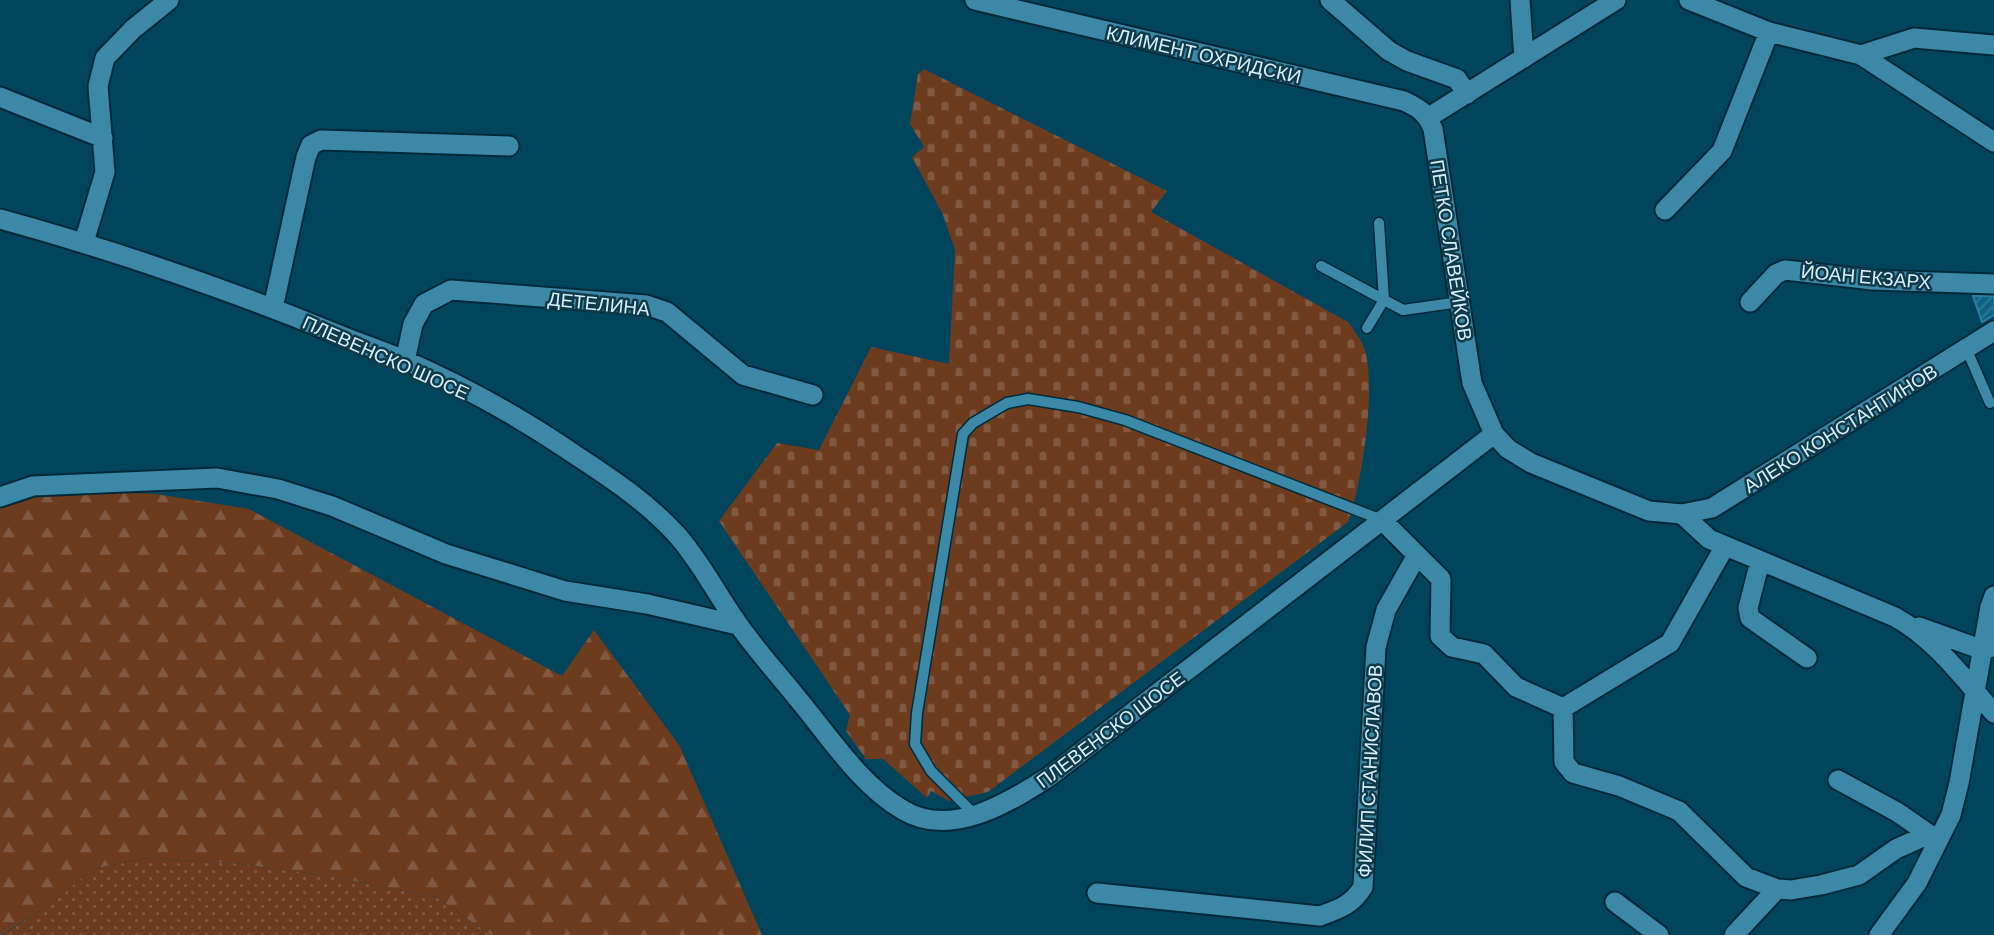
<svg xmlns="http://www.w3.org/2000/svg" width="1994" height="935" viewBox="0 0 1994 935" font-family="Barlow,sans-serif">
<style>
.grass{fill:url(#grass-dots)}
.forest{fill:url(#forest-firs)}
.cemetery{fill:url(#cemetery-stones)}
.building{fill:url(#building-hatch);stroke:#2f7d9c;stroke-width:2}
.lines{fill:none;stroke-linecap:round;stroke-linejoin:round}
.service-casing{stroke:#002a3a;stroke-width:13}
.minor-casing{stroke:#002a3a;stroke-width:23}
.tertiary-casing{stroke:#002a3a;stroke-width:23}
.service{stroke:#3c88a7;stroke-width:10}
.minor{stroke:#3c88a7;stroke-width:19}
.tertiary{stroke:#3c88a7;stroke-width:19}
.labels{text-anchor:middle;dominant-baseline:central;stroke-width:5;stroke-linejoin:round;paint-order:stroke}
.street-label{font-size:19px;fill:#d4f0fe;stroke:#10394a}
</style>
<defs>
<pattern id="grass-dots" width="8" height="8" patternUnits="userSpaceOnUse" patternTransform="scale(1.75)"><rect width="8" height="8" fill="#6d3b1e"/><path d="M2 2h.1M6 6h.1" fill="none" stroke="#815840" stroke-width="1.8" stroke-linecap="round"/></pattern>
<pattern id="forest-firs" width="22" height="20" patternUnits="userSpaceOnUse" patternTransform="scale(1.75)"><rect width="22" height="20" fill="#6d3b1e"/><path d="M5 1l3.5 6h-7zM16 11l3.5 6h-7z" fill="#815840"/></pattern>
<pattern id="cemetery-stones" width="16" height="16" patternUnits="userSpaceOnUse" patternTransform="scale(1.75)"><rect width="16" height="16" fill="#6d3b1e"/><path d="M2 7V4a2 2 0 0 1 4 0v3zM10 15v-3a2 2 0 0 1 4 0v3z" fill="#815840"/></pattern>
<pattern id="building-hatch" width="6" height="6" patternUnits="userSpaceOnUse" patternTransform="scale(1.75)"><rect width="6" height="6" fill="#0c6483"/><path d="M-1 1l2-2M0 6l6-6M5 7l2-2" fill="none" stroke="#2e7a96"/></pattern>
</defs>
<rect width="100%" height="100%" fill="#01455c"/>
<path class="grass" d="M148,858L233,863L323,875L436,897L491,935H1L49,906L92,869Z"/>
<path class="forest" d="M0,487L156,494L249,509L562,676L594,630L679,745L762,935H491L436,897L323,875L233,863L148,858L92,869L49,906L0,935Z"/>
<path class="cemetery" d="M924,69L1167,191L1151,212L1348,322C1354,330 1362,341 1365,350C1376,389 1362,485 1348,522L988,792L949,801L931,791L927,798L883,759H866L846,731L850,715L719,521L777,443L819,450L871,347L949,364L955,250L943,215L912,157L924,147L910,124L918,74Z"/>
<path class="building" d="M1973,296H1994V315L1982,322Z"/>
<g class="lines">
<defs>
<path id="service" d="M1321,266L1403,310L1460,302
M1367,328L1384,300L1379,223
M1966,348L1990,403
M975,815L931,771L915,744L917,713L963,434L973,423L1007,403L1028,399L1078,407L1125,420L1382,520"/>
<path id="minor" d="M1330,0L1389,51L1407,61L1457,79L1467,94
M1520,0L1524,58
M1689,0L1769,32L1861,55L1994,142
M1861,55L1914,38L1994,45
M0,97L103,138
M1429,117L1616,0
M1665,210L1722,151L1769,32
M0,219C113,250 224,288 332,332C356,342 380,350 404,360C464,386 523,419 577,456C612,479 648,503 677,535C701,562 717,595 738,624C756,650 778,674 798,699C829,736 860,785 903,810C951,839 1010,802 1050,776L1494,434
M84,242L105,172L98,86L105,58L133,29L169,0
M1750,302L1776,274L1785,270L1873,280L1994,284
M273,308L306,157L311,145L321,140L509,146
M405,361L413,324L424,304L451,290L646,305L667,312L743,375L813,395
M0,497L33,486L217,478L278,489L332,506L446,554L565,591L647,604L738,625
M1682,514L1709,539L1895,617C1936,640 1963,678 1994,713
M1382,520L1441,579L1440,636L1452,647L1484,654L1516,687L1563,708
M1760,561L1748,608L1750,618L1807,658
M1919,627L1983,650L1993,647
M1563,708L1564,762L1573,773L1619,786L1679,811L1746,877L1777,889L1791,890L1821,885L1859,875L1896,849L1927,835
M1563,708L1670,643L1725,546
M1838,780L1897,812L1936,839
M1097,893L1320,916C1339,909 1352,905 1363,887L1376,647L1386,610L1417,555
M1615,902L1659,935
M1734,935L1777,889
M1879,935L1917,883L1951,815L1959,783L1990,607L1994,596"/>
<path id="tertiary" d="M975,0L1404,101C1419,108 1427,113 1433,129L1472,383L1494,434L1508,449L1531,463L1649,511L1682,514L1712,508L1994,331"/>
</defs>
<use href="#service" class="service-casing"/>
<use href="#minor" class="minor-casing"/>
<use href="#tertiary" class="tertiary-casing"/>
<use href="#service" class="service"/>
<use href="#minor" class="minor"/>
<use href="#tertiary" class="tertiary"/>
</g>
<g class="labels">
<g class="street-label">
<text transform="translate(1204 54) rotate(13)">КЛИМЕНТ ОХРИДСКИ</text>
<text transform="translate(1452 250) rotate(81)">ПЕТКО СЛАВЕЙКОВ</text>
<text transform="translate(1866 276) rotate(5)">ЙОАН ЕКЗАРХ</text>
<text transform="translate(599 303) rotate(6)">ДЕТЕЛИНА</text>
<text transform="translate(386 357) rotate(24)">ПЛЕВЕНСКО ШОСЕ</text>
<text transform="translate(1840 428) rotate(-32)">АЛЕКО КОНСТАНТИНОВ</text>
<text transform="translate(1110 729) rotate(-37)">ПЛЕВЕНСКО ШОСЕ</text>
<text transform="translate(1369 771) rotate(-87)">ФИЛИП СТАНИСЛАВОВ</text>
</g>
</g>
</svg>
